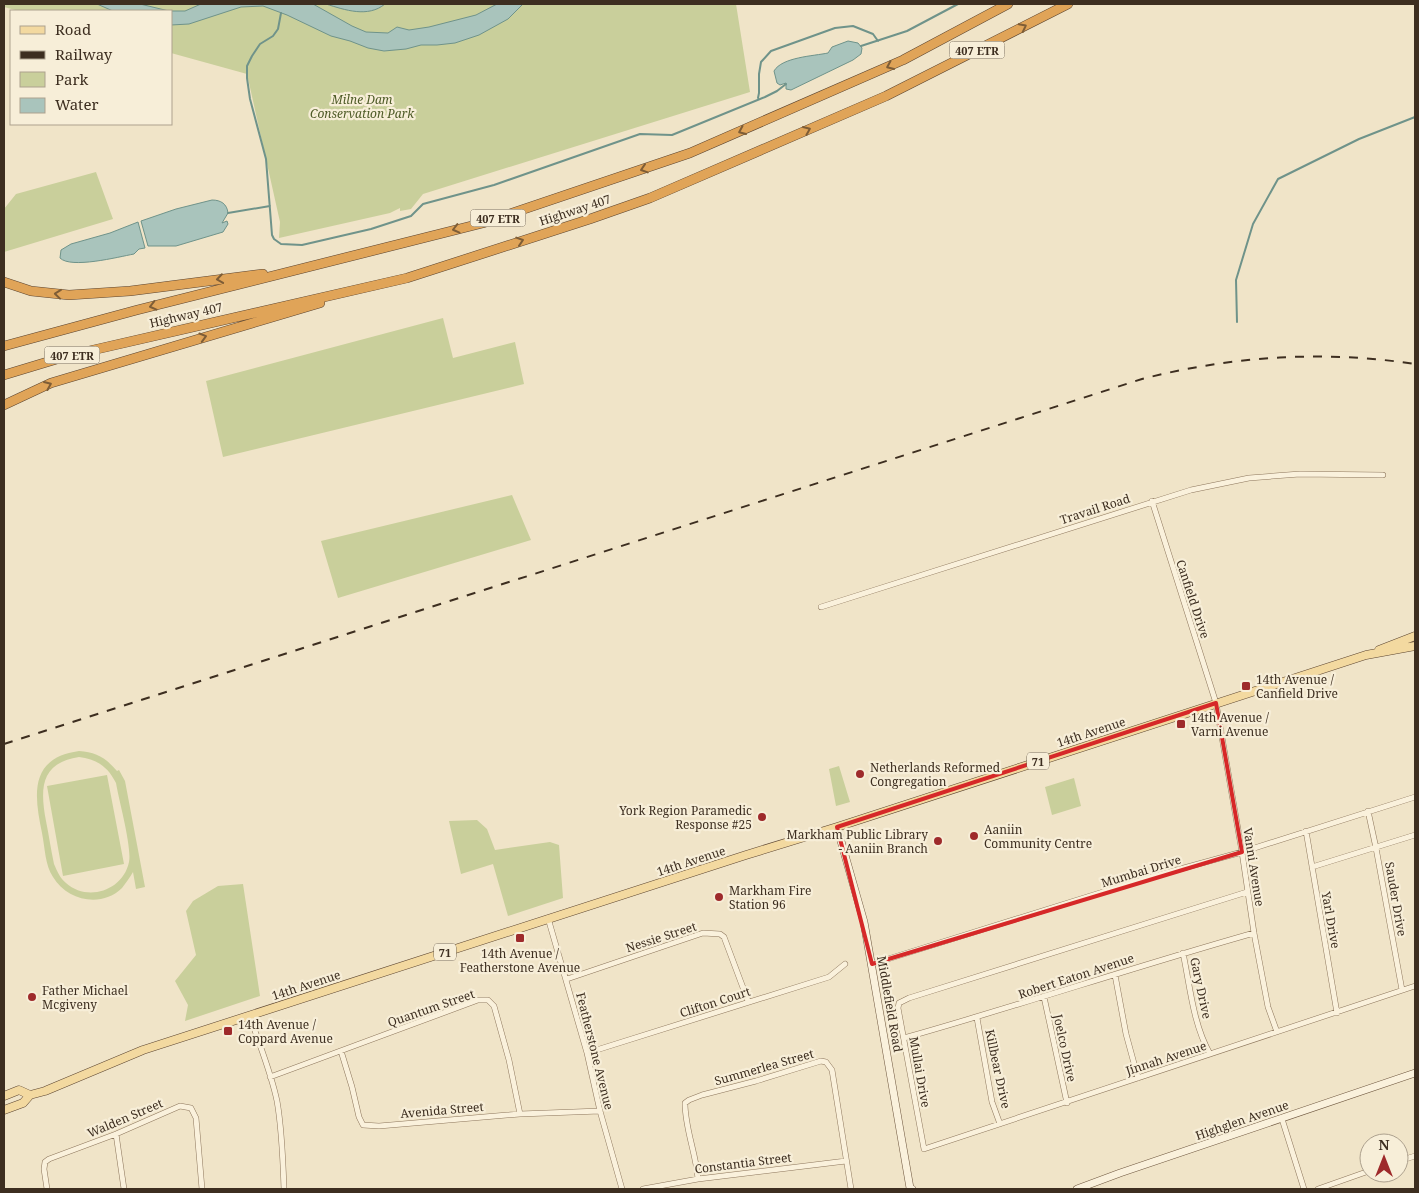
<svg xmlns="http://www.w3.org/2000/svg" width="1419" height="1193" viewBox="0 0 1419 1193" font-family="'Noto Serif',serif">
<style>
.green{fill:#c9cf9b;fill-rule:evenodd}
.water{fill:#a9c4bc;stroke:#6f938a}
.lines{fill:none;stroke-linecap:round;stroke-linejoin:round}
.stream{stroke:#6f938a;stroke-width:2}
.street-casing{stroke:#8d765c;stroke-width:6}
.secondary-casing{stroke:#6f573f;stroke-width:8}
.primary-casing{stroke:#5b4430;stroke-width:9}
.highway-casing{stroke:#5b4430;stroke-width:10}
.street{stroke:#faf1dc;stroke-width:5}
.secondary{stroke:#faf1dc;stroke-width:7}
.primary{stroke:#f3d9a0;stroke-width:8}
.highway{stroke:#e0a458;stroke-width:9}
.rail{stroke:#3d2e20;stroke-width:2;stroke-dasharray:9 9;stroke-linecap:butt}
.oneway{stroke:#7e5d36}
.marked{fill:none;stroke:#d62828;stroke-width:4;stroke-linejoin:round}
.poi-dot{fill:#9e2a2b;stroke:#f7eed8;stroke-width:2}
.labels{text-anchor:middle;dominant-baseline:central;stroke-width:4.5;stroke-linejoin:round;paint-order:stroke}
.shield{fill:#f7eed8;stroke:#756857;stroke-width:1}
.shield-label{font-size:11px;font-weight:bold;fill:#3d2e20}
.park-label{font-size:12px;font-style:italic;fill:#4d5a26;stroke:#f7eed8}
.street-label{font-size:12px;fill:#3d2e20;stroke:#f7eed8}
.poi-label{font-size:12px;fill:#3d2e20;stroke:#f7eed8;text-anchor:start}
</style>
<rect width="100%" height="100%" fill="#f0e4c8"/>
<path class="green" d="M4,4H736L750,92L423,194L411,209L400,211V208L390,213L279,238L280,222L247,74L171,53V11H19L4,7Z
M96,172L113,219L4,252V209L16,194Z
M443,318L453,358L515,342L524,384L223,457L206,381Z
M512,495L531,540L338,598L321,541Z
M79,751C96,752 106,758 117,771L119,770L125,781L145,887L136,889L133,872C130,877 126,883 122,888C102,908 67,901 53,877C45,865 45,848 42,833C34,795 29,758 79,751ZM79,757C97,759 108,767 116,783C119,801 132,847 129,862C123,891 87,902 66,883C60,878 57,871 54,864C51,850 49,836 46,821C40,789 40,763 79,757Z
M839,766L850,802L836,806L829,769Z
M107,775L124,864L63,876L47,786Z
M1074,778L1081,806L1052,815L1045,787Z
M477,820L487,829L495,850L550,842L559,845L563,898L508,916L493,864L461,874L449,821Z
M243,884L260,996L185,1021L188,1005L175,981L196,955L186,911L193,901L218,886Z"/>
<path class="water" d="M97,4H140L169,11H113Z
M201,4H313L352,26L366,32L388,33L397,27L409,30L429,27L476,15L497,4H523L508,19L479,35L455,43L437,45H421L406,49L384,51L368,48L350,41L331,36L287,15L263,6L241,7L189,24L171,25V11H185Z
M326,4H385C368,18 345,10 326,4Z
M848,41L858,43L862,48L861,54L853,60L791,90L786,89V83L780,85L777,83L774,71C782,57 814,56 828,53L832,47Z
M212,200C221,200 227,204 228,213L222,223L227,221L228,224L223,232L176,246H148L141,221L176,209Z
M138,222L145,248L139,249L134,254C118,257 71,269 60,258L61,250L71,244L110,233Z"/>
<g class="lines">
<path class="stream" d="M281,13L278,29L273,36L260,44L252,56L247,66V78L250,99L266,159L272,235L274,239L281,244L302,245L371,229L411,216L423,204L494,185L640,134L672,135L765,97L777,91L786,84
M861,46L907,31L958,4
M758,98L759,93V74L761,62L771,51L835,28L853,26L873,34L878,41
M228,213L270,206
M1237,322L1236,280L1253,224L1278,179L1359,139L1415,117"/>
<defs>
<path id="street" d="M1152,501L1216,703L1242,852L1254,933L1268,1007L1277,1032
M821,607L1191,490L1249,478L1300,474L1383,475
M1368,811L1376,848L1402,990
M1306,831L1337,1013
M1312,867L1415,835
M1247,892L909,998L899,1003L898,1008L924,1149L1415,986
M548,918L587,1053L600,1111L622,1189
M1183,953C1190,986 1193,1024 1210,1054
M872,964L1151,877L1242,852L1415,797
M1115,975L1126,1034L1138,1078
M567,979L703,933L720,934L724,937L748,1001
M1044,997L1067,1103
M250,1016C259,1044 271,1072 277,1101C282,1129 283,1160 284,1189
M977,1018L992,1102L1000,1124
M904,1038C1021,1005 1137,966 1254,933
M341,1051L352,1087L359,1117L363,1125L379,1126L520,1114L600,1111
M587,1053L829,977L845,964
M270,1077L478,1000H488L494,1006L509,1060L520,1114
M1282,1119L1304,1189
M116,1134L124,1189
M1399,1161L1415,1156
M698,1179C696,1153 685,1129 685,1103L689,1100L702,1095L756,1081L821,1061L826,1062L832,1070L851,1189
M47,1189L44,1169L45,1162L49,1159L116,1134L180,1106L191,1108L196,1118L202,1189
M643,1189L698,1179L846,1161
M1318,1189L1369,1171"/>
<path id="secondary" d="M837,827L864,922L910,1188L912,1189
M1077,1189L1120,1173L1415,1073"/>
<path id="primary" d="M1379,650L1415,636
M4,1096L19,1090L30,1095
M4,1110L23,1103L30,1095L45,1091L143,1050L746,855L837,827L1366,655L1415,646"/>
<path id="highway" d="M4,282L31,291L69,295L130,291L263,274
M4,346L137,310L483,223L690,153L903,60L1008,4
M4,375L67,356L407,278L590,219L650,198L886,96L1068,4
M4,405L51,383L320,303"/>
</defs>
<use href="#street" class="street-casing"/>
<use href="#secondary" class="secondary-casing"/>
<use href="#primary" class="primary-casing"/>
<use href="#highway" class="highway-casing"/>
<use href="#street" class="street"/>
<use href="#secondary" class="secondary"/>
<use href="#primary" class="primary"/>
<use href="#highway" class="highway"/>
<path class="rail" d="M4,744L1142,379C1232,356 1323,350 1415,364"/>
</g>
<defs><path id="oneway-chevron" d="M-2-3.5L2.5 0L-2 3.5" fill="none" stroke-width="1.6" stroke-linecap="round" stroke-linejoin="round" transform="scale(1.25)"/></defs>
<g class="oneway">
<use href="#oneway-chevron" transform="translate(1023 27) rotate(-27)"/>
<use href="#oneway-chevron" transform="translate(890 66) rotate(156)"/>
<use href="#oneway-chevron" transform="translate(807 130) rotate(-23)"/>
<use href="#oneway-chevron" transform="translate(742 131) rotate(156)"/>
<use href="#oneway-chevron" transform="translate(644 169) rotate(162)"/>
<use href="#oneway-chevron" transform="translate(456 229) rotate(166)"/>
<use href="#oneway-chevron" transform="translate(520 241) rotate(-18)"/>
<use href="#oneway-chevron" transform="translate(220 279) rotate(172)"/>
<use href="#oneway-chevron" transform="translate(58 294) rotate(-174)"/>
<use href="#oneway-chevron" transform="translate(153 306) rotate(166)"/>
<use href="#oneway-chevron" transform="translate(203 337) rotate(-16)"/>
<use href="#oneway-chevron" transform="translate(48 385) rotate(-23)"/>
</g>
<path class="marked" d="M1216,703L1242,852L872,964L837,827Z"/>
<g class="poi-dot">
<rect x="1241" y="681" width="10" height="10" rx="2.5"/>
<rect x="1176" y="719" width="10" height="10" rx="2.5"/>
<circle cx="860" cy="774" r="5"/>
<circle cx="762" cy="817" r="5"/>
<circle cx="974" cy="836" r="5"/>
<circle cx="938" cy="841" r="5"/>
<circle cx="719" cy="897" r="5"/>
<rect x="515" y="933" width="10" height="10" rx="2.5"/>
<circle cx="32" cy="997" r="5"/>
<rect x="223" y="1026" width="10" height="10" rx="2.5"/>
</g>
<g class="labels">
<g class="shield">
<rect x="949.5" y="41.5" width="55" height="17" rx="4"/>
<rect x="470.5" y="209.5" width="55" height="17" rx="4"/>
<rect x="44.5" y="346.5" width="55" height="17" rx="4"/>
<rect x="1027" y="752.5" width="22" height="17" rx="4"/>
<rect x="434" y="943.5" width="22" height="17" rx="4"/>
</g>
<g class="shield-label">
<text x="977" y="50">407 ETR</text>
<text x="498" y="218">407 ETR</text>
<text x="72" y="355">407 ETR</text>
<text x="1038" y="761">71</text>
<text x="445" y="952">71</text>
</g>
<g class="park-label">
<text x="362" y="99">Milne Dam<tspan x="362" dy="14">Conservation Park</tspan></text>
</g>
<g class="street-label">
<text transform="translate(575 210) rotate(-18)">Highway 407</text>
<text transform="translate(186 315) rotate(-13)">Highway 407</text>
<text transform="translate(1095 509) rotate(-18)">Travail Road</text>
<text transform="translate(1193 599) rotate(72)">Canfield Drive</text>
<text transform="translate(1091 732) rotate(-18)">14th Avenue</text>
<text transform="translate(691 861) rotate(-18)">14th Avenue</text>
<text transform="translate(1254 867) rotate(81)">Vanni Avenue</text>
<text transform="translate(1141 871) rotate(-17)">Mumbai Drive</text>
<text transform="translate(1396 899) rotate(80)">Sauder Drive</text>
<text transform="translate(1331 920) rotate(80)">Yarl Drive</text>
<text transform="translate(661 937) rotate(-18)">Nessie Street</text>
<text transform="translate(1076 976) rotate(-18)">Robert Eaton Avenue</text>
<text transform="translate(306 985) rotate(-18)">14th Avenue</text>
<text transform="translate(1201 988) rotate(78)">Gary Drive</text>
<text transform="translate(715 1002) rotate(-18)">Clifton Court</text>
<text transform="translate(890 1004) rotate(80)">Middlefield Road</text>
<text transform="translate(431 1008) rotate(-19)">Quantum Street</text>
<text transform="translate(1065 1048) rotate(78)">Joelco Drive</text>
<text transform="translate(595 1051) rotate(76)">Featherstone Avenue</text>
<text transform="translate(1166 1058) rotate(-18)">Jinnah Avenue</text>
<text transform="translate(764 1067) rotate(-16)">Summerlea Street</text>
<text transform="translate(998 1069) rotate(78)">Killbear Drive</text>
<text transform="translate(920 1072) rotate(80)">Mullai Drive</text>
<text transform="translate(442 1110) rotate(-5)">Avenida Street</text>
<text transform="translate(125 1118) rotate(-23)">Walden Street</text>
<text transform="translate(1242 1120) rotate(-19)">Highglen Avenue</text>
<text transform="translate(743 1163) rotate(-7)">Constantia Street</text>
</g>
<g class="poi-label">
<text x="1256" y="679">14th Avenue /<tspan x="1256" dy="14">Canfield Drive</tspan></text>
<text x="1191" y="717">14th Avenue /<tspan x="1191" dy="14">Varni Avenue</tspan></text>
<text x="870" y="767">Netherlands Reformed<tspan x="870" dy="14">Congregation</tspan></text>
<text x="752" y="810" text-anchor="end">York Region Paramedic<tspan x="752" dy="14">Response #25</tspan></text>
<text x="984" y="829">Aaniin<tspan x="984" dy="14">Community Centre</tspan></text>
<text x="928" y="834" text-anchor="end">Markham Public Library<tspan x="928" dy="14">- Aaniin Branch</tspan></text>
<text x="729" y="890">Markham Fire<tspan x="729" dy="14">Station 96</tspan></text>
<text x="520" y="953" text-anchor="middle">14th Avenue /<tspan x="520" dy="14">Featherstone Avenue</tspan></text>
<text x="42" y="990">Father Michael<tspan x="42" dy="14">Mcgiveny</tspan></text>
<text x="238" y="1024">14th Avenue /<tspan x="238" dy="14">Coppard Avenue</tspan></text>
</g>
</g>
<rect width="1419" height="1193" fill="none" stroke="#3d2e20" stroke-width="10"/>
<rect x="10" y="10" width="162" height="115" fill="#f7eed8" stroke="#ada18e"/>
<rect x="20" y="26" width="25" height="8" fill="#f3d9a0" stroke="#ada18e"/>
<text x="55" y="35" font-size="15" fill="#3d2e20">Road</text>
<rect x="20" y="51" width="25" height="8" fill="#3d2e20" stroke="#ada18e"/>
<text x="55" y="60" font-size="15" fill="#3d2e20">Railway</text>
<rect x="20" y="72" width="25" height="15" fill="#c9cf9b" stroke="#ada18e"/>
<text x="55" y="85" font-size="15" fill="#3d2e20">Park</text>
<rect x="20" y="98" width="25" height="15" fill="#a9c4bc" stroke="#ada18e"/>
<text x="55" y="110" font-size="15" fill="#3d2e20">Water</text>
<g transform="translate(1384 1158)"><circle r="24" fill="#f7eed8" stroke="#ada18e"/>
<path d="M0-4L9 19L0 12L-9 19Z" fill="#9e2a2b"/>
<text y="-8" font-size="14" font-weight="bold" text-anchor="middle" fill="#3d2e20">N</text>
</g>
</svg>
